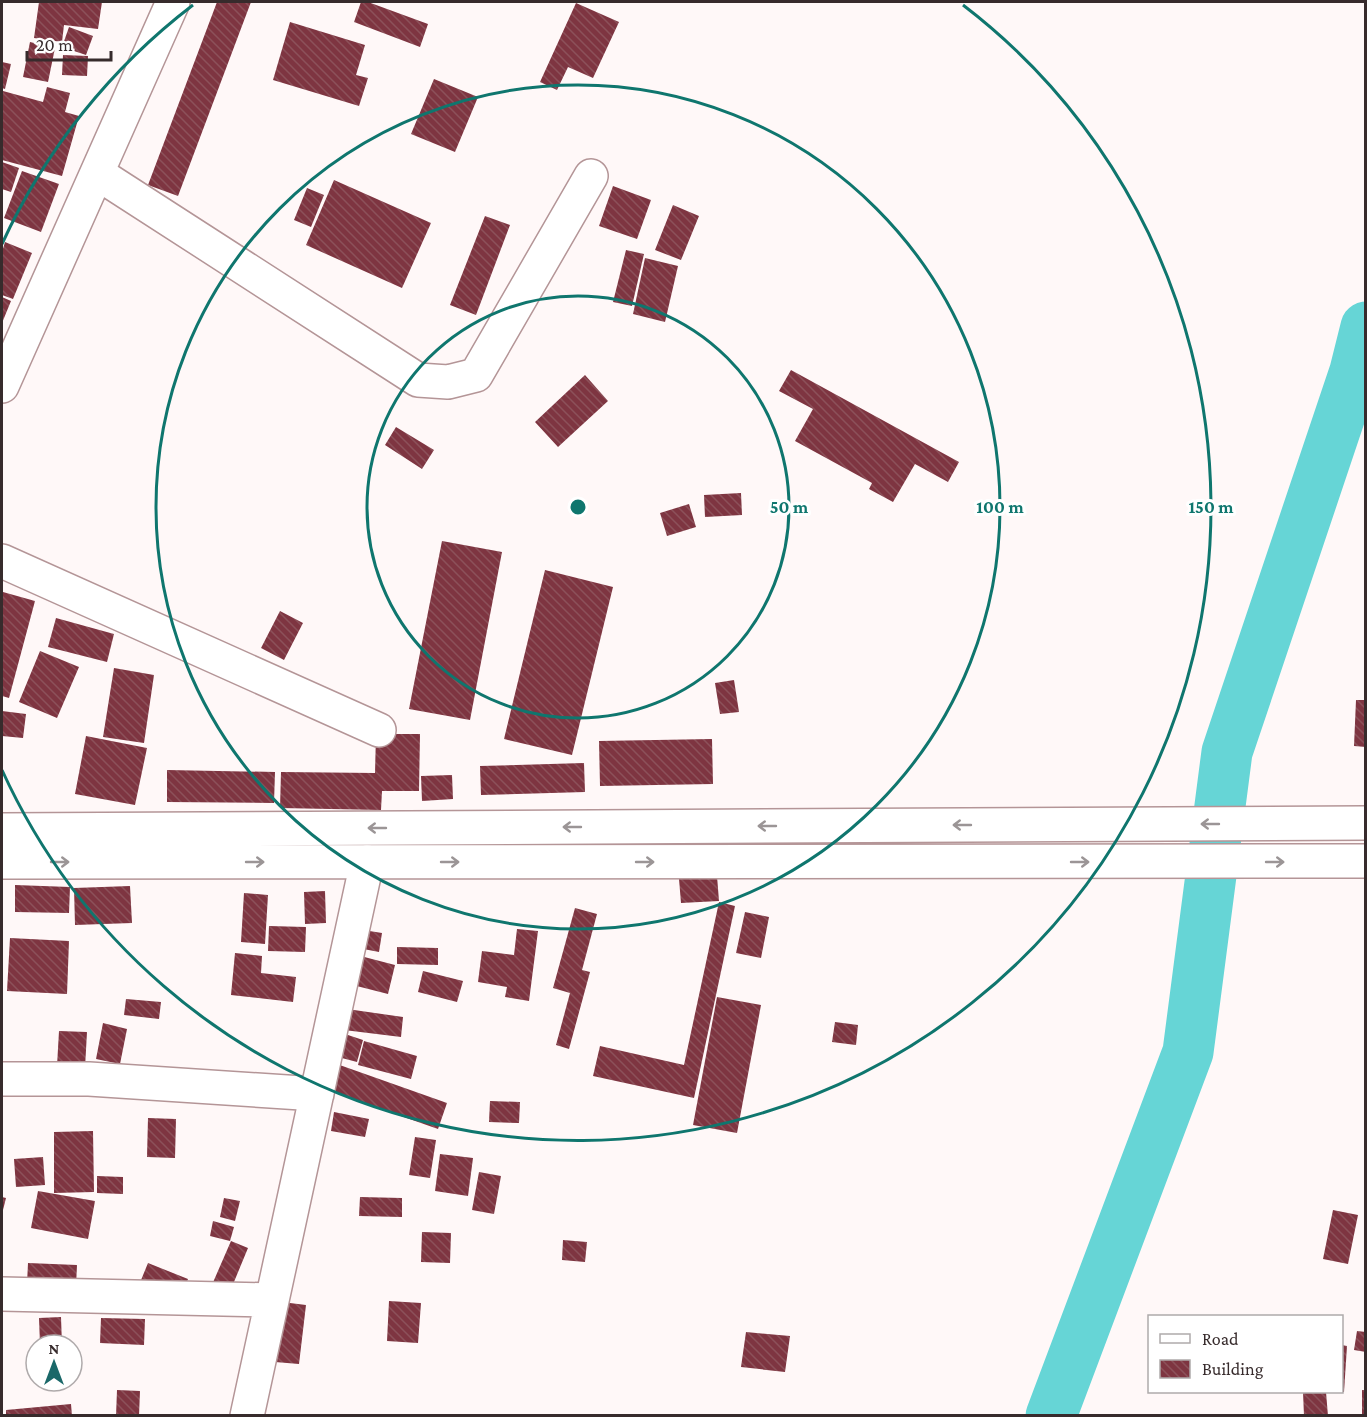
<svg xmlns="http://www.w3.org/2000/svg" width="1367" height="1417" viewBox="0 0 1367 1417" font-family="'Crimson Pro',serif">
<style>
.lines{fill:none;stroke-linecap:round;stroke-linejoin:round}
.river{stroke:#66d5d6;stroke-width:51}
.building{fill:url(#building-back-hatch)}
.minor-casing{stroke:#b49597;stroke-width:36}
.major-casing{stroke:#b49597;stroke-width:36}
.minor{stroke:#fff;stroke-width:33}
.major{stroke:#fff;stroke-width:33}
.oneway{stroke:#9b9596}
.ring{fill:none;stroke:#0f766e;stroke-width:3}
.centre{fill:#0f766e;stroke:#fff;stroke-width:3}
.ring-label{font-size:18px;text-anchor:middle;font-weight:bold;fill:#0f766e;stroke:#fff;stroke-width:6;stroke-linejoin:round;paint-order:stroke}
</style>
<defs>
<pattern id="building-back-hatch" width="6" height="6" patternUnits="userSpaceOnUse" patternTransform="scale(1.5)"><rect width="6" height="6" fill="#7e3541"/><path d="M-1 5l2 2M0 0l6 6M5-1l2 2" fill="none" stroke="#8c515a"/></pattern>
</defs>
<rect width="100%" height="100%" fill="#fff8f8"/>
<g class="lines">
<path class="river" d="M1051,1416L1188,1052L1227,752L1355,371L1366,327"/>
</g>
<path class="building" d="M39,2H102L98,29L64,25L62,42L34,38Z
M217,2H251L178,196L148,185Z
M361,2H368L428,24L420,47L354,22Z
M576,3L619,22L593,78L568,67L557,90L540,82Z
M290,22L365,45L356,75L368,78L359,106L273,80Z
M69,27L93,36L86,55L62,47Z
M30,42L55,48L48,82L23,77Z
M63,55L88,56L87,76L62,75Z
M2,62L11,64L5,89L2,88Z
M434,79L478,97L455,152L411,134Z
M47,87L70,93L65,112L79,116L62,176L2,160L3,91L43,102Z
M2,162L19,168L11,192L2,189Z
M22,171L59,184L41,232L4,218Z
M334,180L431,223L402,288L306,245Z
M613,186L651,200L637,239L599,226Z
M307,188L324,195L311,227L294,220Z
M673,205L699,216L681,260L655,250Z
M485,216L510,225L476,315L450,305Z
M5,242L32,253L13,299L2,295V252Z
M626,250L644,254L632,306L613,302Z
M645,258L678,266L665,322L633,314Z
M2,297L11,301L2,323Z
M791,370L959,462L948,482L915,464L893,502L869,489L872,483L795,441L813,409L779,391Z
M585,375L608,401L558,447L535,422Z
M396,427L434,450L422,469L385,445Z
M741,493L742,515L705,517L704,495Z
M689,504L696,527L667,536L660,513Z
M442,541L502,552L470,720L409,709Z
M545,570L613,587L572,755L504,739Z
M3,592L35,601L9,698L2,696V599Z
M280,611L303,623L284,660L261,648Z
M56,618L114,634L107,662L48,647Z
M40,651L79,667L57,718L19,702Z
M114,668L154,675L144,743L103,737Z
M734,680L739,712L720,714L715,683Z
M1356,700H1366V747L1354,746Z
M2,711L26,714L23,738L2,736Z
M376,734H420L419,791H382L381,810L280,808L281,772L375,773Z
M86,736L147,748L135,805L75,794Z
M712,739L713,784L600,786L599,741Z
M584,763L585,792L481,795L480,766Z
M167,770L275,772L274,803L167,802Z
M452,775L453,799L422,801L421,776Z
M717,876L719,901L681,903L679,879Z
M15,885L70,887L69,913L15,912Z
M130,886L132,923L75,925L74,888Z
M325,891L326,923L305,924L304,892Z
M244,893L268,895L265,944L241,942Z
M719,902L735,906L694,1098L593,1076L600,1046L684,1065Z
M575,908L597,914L582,970L590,972L569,1049L556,1045L570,993L553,988Z
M745,912L769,917L761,958L736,953Z
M269,926L306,927L305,952L268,951Z
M357,929L382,933L379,952L353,947Z
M517,929L538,931L529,1001L505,997L507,987L478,982L482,951L514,955Z
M10,938L69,941L67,994L7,991Z
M397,947L438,948V965L397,964Z
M235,953L262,956L261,973L296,977L293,1002L231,995Z
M349,953L395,965L388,994L341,982Z
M423,971L463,981L457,1002L418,992Z
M717,997L761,1005L737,1133L693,1125Z
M126,999L161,1002L159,1019L124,1015Z
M347,1009L403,1017L401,1037L344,1030Z
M835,1022L858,1025L856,1045L832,1042Z
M103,1023L127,1029L120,1064L96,1059Z
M59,1031L87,1032L85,1068L57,1066Z
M345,1034L363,1040L357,1062L338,1057Z
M364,1041L417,1056L411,1079L358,1065Z
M334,1063L447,1103L438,1129L324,1089Z
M490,1101L520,1102L519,1123L489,1122Z
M334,1112L369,1119L365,1137L331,1131Z
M148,1118L176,1119L175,1158L147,1157Z
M93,1131L94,1192L54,1193V1132Z
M415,1137L436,1140L430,1178L409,1175Z
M440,1154L473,1158L468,1196L435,1191Z
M43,1157L45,1185L16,1187L14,1159Z
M479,1172L501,1176L494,1214L472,1210Z
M97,1176L123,1177V1194L97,1193Z
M38,1191L95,1201L88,1239L31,1228Z
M2,1197L6,1198L2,1214Z
M360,1197L402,1198V1217L359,1216Z
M224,1198L240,1201L235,1221L220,1217Z
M1333,1210L1358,1215L1348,1264L1323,1259Z
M213,1221L234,1227L230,1241L210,1236Z
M422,1232L451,1233L450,1263L421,1262Z
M563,1240L587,1242L585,1262L562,1260Z
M231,1241L248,1248L229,1294L211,1287Z
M28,1263L77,1265L76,1287L27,1284Z
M148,1263L188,1279L179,1301L139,1285Z
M389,1301L421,1303L418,1343L387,1341Z
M282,1302L306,1305L299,1364L275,1362Z
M61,1317L62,1345H40L39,1318Z
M101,1318L145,1319L144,1345L100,1343Z
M1357,1331L1366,1332V1352L1354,1350Z
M746,1332L790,1336L785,1372L741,1367Z
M1342,1345L1347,1346L1344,1392H1342Z
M117,1390L140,1391L139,1416H116Z
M1362,1390H1366V1416H1362Z
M1303,1392H1326L1328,1416H1304Z
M71,1404L72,1416H6V1410Z"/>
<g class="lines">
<defs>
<path id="minor" d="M97,173L418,380L448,382L476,375L591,176
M2,386L173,2
M2,561L379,730
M2,1079H89L317,1094
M2,1294L272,1300
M247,1416L367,862"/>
<path id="major" d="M2,830L1366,823
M2,862L1366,861"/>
</defs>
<use href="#minor" class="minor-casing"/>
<use href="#major" class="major-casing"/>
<use href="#minor" class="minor"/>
<use href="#major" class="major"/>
</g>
<defs><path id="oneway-shaft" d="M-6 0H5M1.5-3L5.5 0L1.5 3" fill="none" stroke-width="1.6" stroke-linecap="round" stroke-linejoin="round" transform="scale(1.5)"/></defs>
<g class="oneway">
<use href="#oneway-shaft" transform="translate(1210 824) rotate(180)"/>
<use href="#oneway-shaft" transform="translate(962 825) rotate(180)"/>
<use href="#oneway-shaft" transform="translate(767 826) rotate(180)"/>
<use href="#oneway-shaft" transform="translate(572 827) rotate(180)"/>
<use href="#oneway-shaft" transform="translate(377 828) rotate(180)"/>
<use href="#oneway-shaft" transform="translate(60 862)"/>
<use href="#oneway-shaft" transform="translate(255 862)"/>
<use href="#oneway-shaft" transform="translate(450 862)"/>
<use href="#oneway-shaft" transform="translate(645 862)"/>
<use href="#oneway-shaft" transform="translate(1080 862)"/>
<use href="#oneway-shaft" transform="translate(1275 862)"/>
</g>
<g class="ring">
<circle cx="578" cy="507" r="211"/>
<circle cx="578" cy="507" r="422"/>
<path d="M2 244A633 633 0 0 1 193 5M963 5A633 633 0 1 1 2 770"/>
</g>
<circle cx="578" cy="507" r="9" class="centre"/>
<g class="ring-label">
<text x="789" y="513">50 m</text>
<text x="1000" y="513">100 m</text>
<text x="1211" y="513">150 m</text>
</g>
<rect width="1367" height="1417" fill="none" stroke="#372b2c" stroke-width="6"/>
<rect x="1148" y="1315" width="195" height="78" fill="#ffffff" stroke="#afaaab" stroke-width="1.5"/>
<rect x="1160" y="1334" width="30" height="9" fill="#ffffff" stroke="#afaaab" stroke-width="1.5"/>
<text x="1202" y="1345" font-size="18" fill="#372b2c">Road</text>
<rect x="1160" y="1360" width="30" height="18" fill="url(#building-back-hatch)" stroke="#afaaab" stroke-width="1.5"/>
<text x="1202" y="1375" font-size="18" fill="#372b2c">Building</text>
<g transform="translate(54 1363)"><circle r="28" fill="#ffffff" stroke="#afaaab" stroke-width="1.5"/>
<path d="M0-4.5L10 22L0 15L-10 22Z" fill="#1a6869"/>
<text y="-9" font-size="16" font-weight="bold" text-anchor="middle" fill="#372b2c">N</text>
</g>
<path d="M27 51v9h84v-9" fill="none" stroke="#372b2c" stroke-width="3"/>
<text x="36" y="51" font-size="18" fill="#372b2c" stroke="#ffffff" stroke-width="4.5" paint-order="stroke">20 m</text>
</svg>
